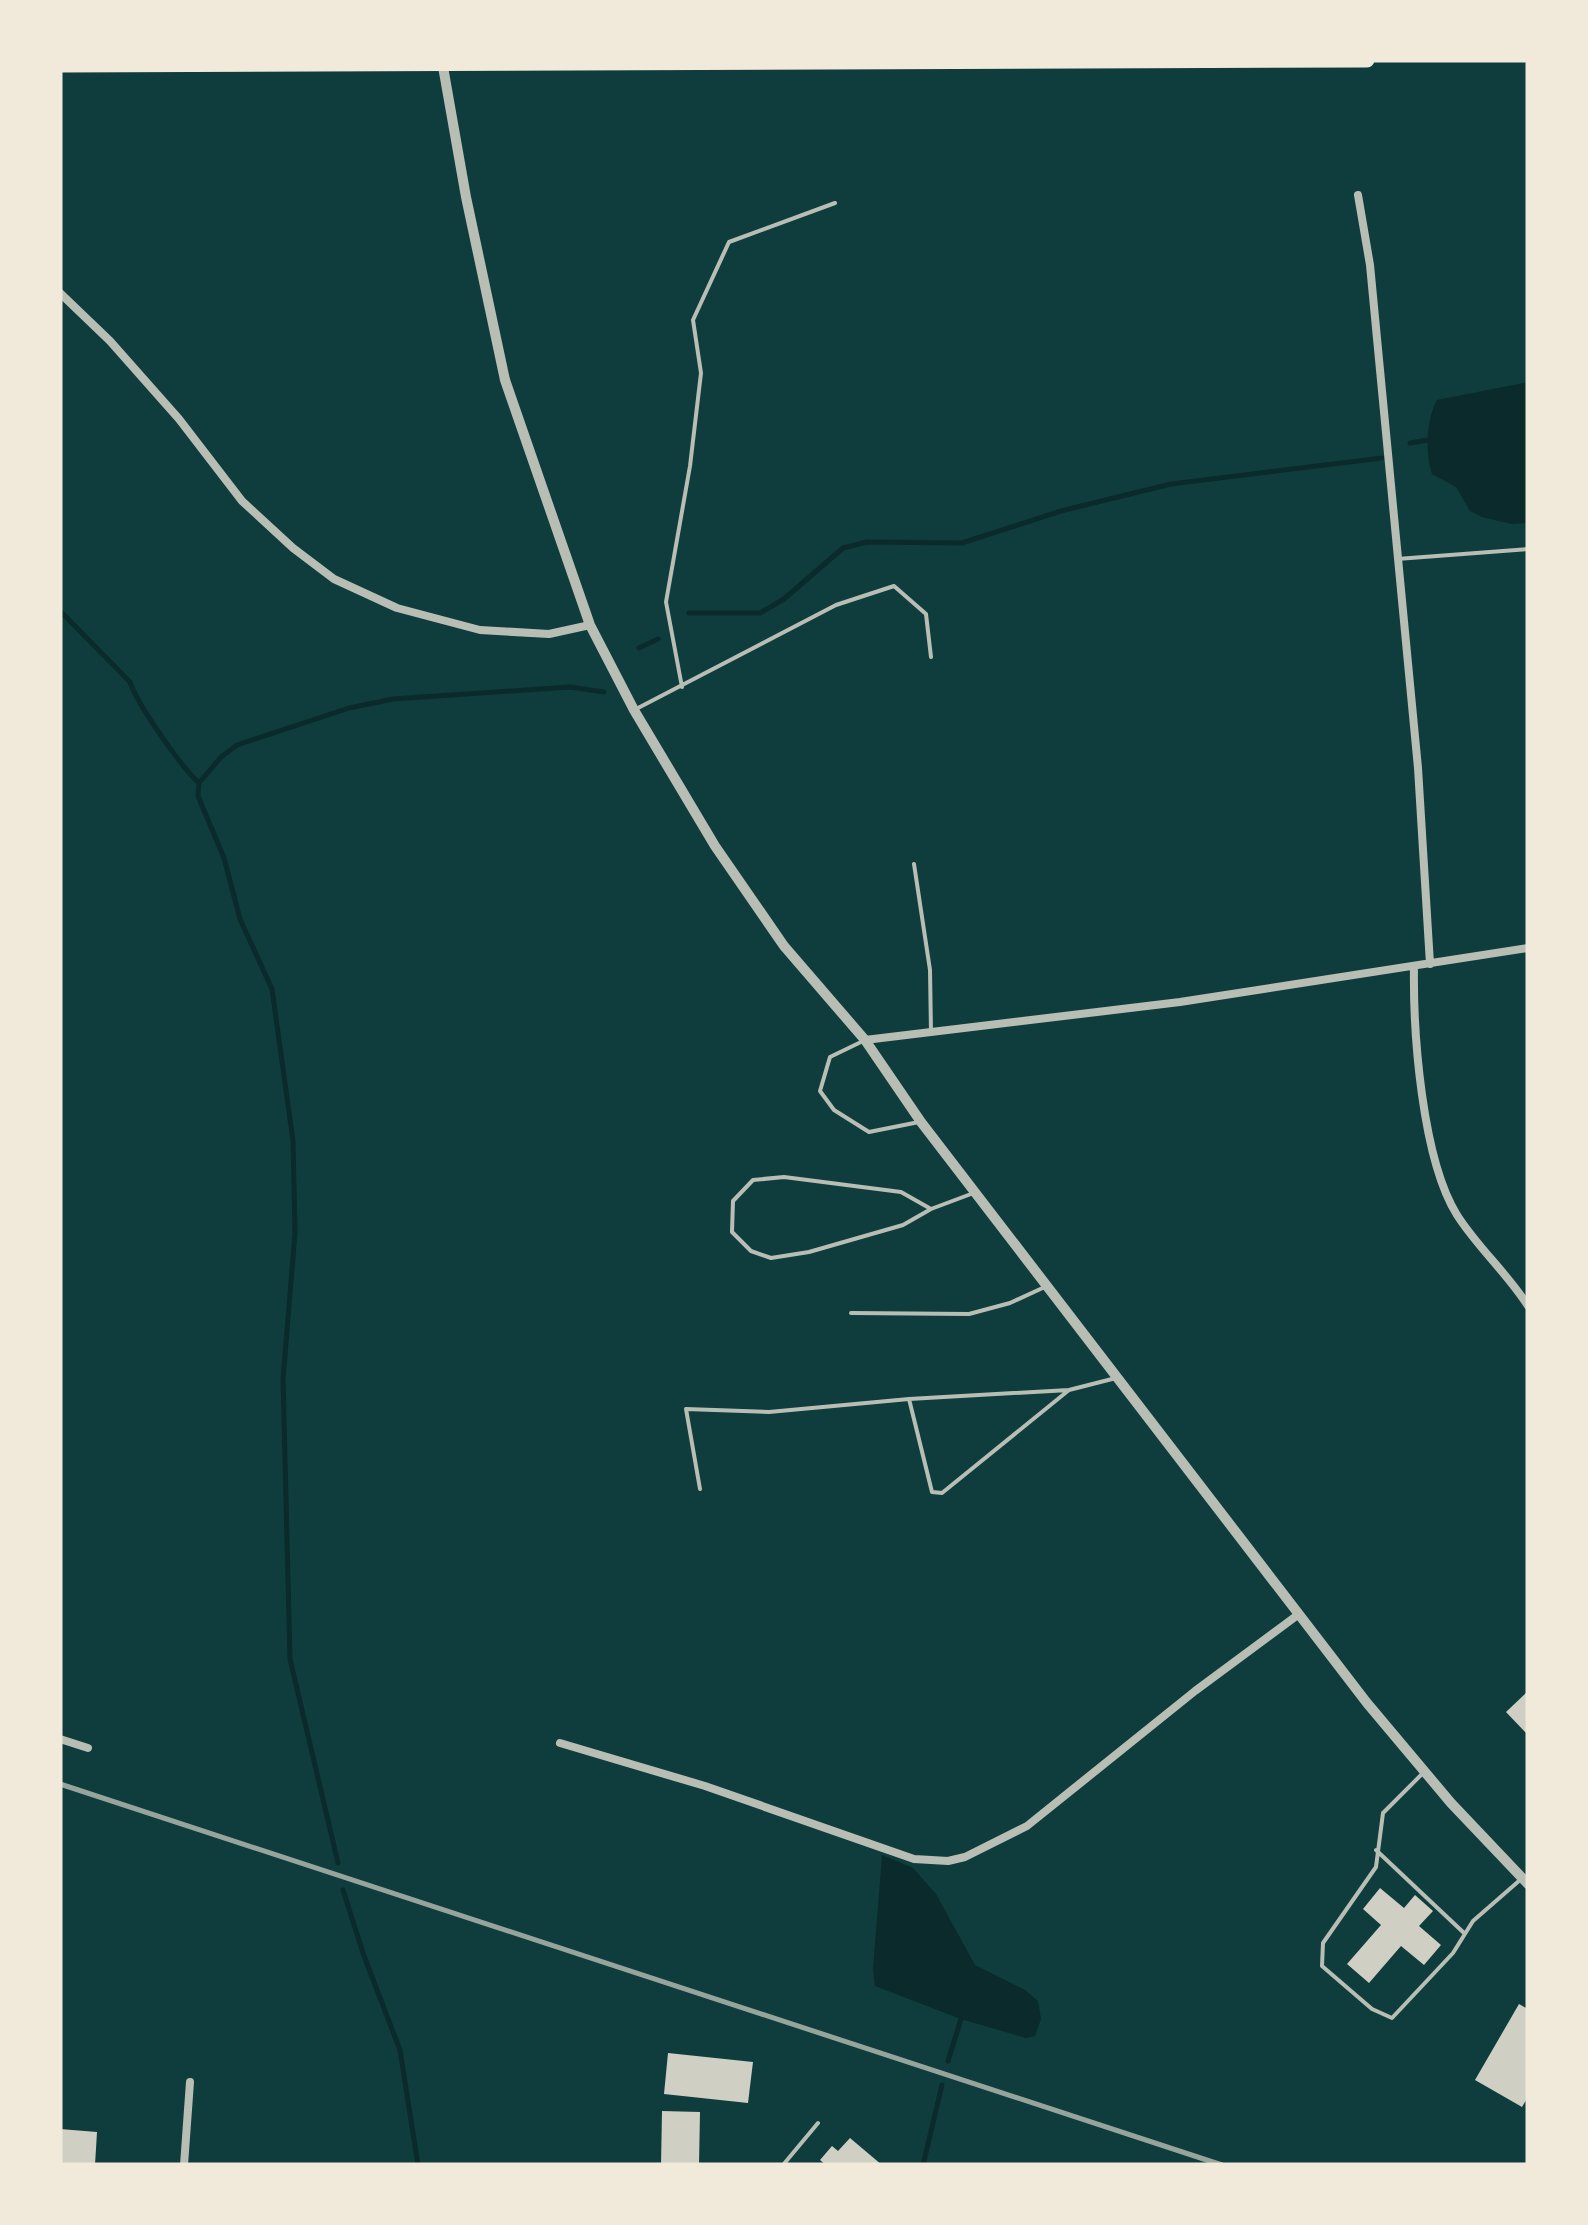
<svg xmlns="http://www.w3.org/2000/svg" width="1588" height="2225" viewBox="0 0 1588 2225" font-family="Overpass,sans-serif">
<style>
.water{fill:#0a2a2b}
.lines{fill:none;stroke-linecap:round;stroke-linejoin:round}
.stream{stroke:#0a2a2b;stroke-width:5}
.building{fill:#cfcfc3}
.service{stroke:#b8beb3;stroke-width:4}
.minor{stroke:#b8beb3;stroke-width:8}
.tertiary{stroke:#b8beb3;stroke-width:10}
.motorway{stroke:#f1e9da;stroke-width:15}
.rail{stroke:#97a49c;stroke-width:5}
</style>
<rect width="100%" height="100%" fill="#0f3d3e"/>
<path class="water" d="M1528,382V523L1512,524L1482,517L1470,511L1456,487L1432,474C1425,453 1426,420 1437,400Z
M882,1855L913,1868L936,1894L975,1965L1025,1990L1038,2001L1041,2019L1035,2036L1026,2038L961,2019L875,1986L873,1969Z"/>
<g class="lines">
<path class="stream" d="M1410,443L1434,439
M60,611L130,682C137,704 182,768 199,783
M689,613H760L784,599L843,548L867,542L962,543L1061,511L1171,484L1382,458
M639,648L658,639
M338,1863L290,1659L283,1379L295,1233L293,1141L272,989L240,919L224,858L198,796L199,783L221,757L237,745L349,708L393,699L570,687L604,692
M343,1890L364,1956L400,2050L418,2165
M948,2061L961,2019
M923,2165L942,2085"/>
</g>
<path class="building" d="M1528,1691V1735L1506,1712Z
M1380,1888L1404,1908L1415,1895L1433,1911L1419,1926L1441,1945L1424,1965L1401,1946L1369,1983L1347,1964L1381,1925L1363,1909Z
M1519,2004L1528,2009V2097L1522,2107L1475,2080Z
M668,2053L753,2062L748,2103L664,2094Z
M662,2111L700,2112L699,2165H661Z
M60,2129L97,2132L95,2165H60Z
M850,2138L882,2165H826L820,2160L832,2146L838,2151Z"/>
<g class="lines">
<path class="service" d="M1397,559L1528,549
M682,687L666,602L690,466L701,373L693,320L729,242L835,203
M638,708L836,605L894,586L926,614L931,657
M914,864L930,970L931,1032
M861,1042L830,1057L820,1091L834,1110L869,1132L919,1122
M931,1209L901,1192L784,1177L753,1180L733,1201L732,1232L751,1251L771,1258L809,1252L903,1225L931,1209L971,1194
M851,1313L969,1314L1010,1303L1047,1286
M909,1399L1069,1390
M700,1489L686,1409L769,1412L909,1399L932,1492L942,1493L1069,1390L1116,1378
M1424,1772L1383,1813L1376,1867L1323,1943L1322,1966L1372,2009L1392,2018L1453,1953L1473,1921L1520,1880
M1376,1850L1464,1933
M783,2165L818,2123"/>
<path class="minor" d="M1358,195L1370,265L1418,768L1430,964
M60,293L110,341L179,419L242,501L293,548L334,579L397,608L480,630L549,634L590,625
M1414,967C1413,1033 1422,1159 1457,1215C1478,1248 1508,1274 1528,1306
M865,1040L1180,1002L1528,948
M60,1739L88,1748
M560,1743L705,1786L914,1859L948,1861L965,1857L1027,1826L1195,1691L1299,1614
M184,2165L190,2082"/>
<path class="tertiary" d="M442,61L466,197L505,380L590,625L634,710L715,846L784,946L865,1040L921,1122L1367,1703L1451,1803L1528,1884"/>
<path class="motorway" d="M60,65L1367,60"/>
<path class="rail" d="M60,1784L1222,2165"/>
</g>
<rect width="1588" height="2225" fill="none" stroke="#f1e9da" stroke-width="125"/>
</svg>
